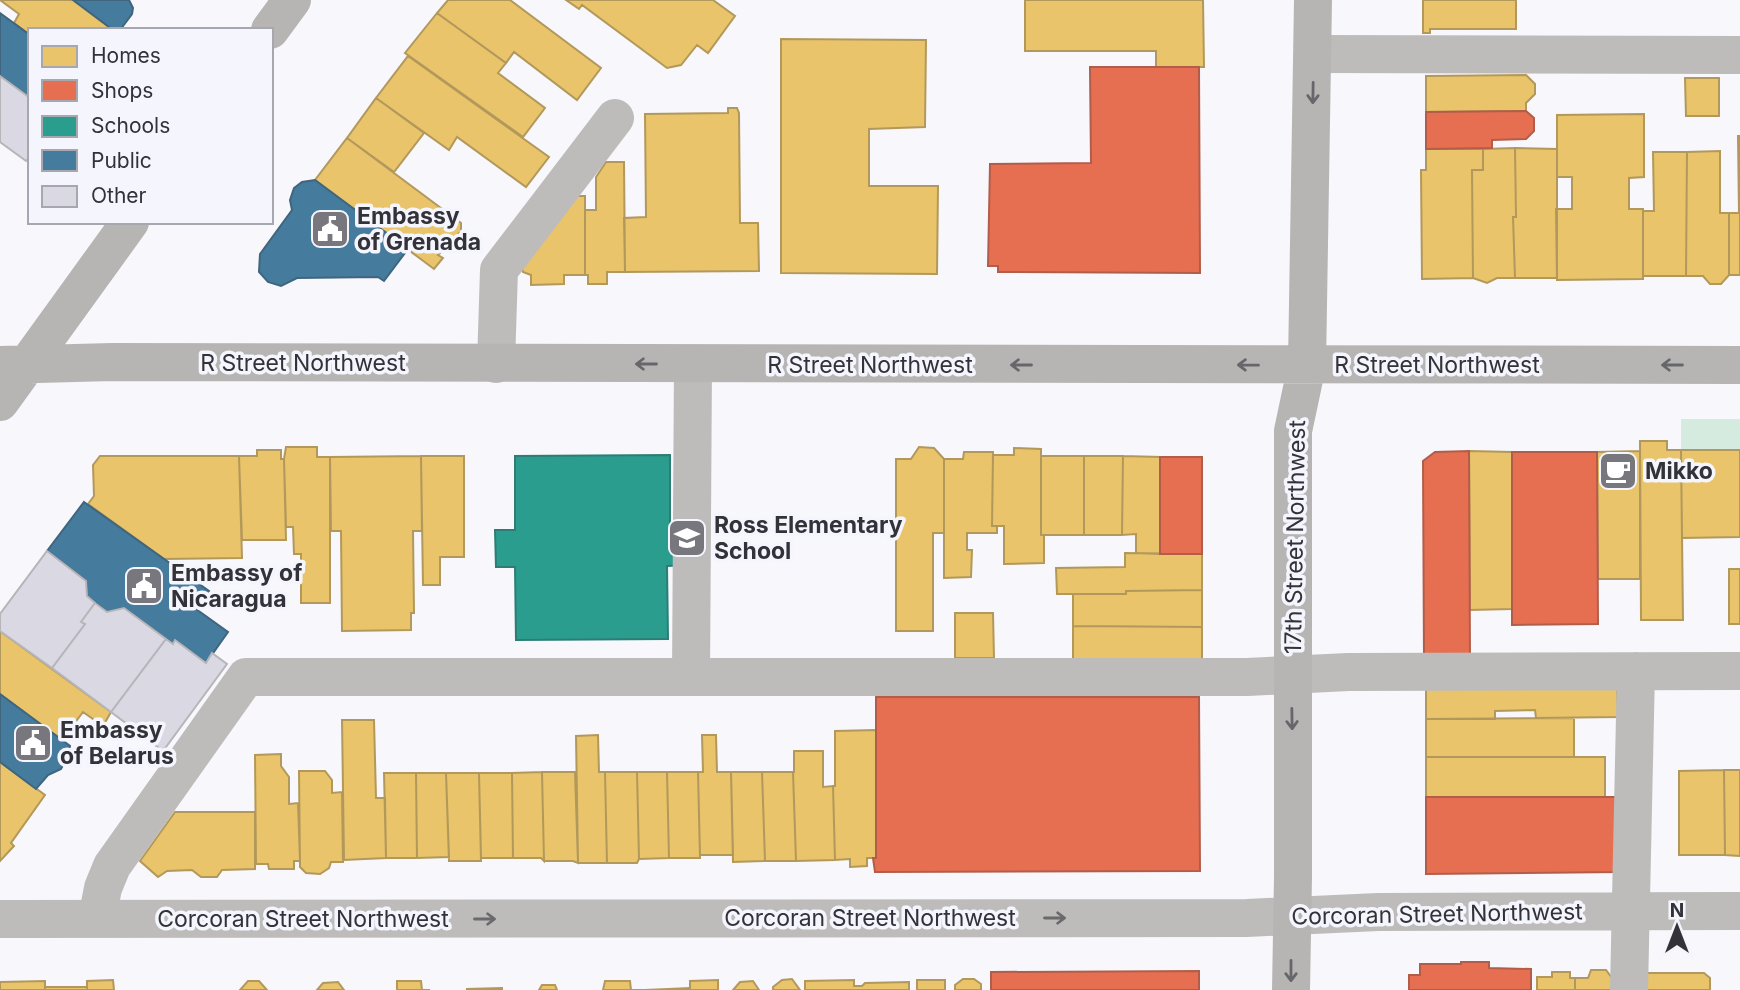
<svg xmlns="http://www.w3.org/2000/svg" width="1740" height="990" viewBox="0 0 1740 990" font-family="Inter,sans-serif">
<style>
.green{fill:#d5ebe0}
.homes{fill:#e9c46a;stroke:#b2985b;stroke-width:2}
.shops{fill:#e76f51;stroke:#b15d4a;stroke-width:2}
.schools{fill:#2a9d8f;stroke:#2d7d75;stroke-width:2}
.public{fill:#457b9d;stroke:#40657f;stroke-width:2}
.building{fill:#d9d8e3;stroke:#b6b5ba;stroke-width:2}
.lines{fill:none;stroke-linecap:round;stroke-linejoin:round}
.minor{stroke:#bdbcbb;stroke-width:38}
.major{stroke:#b6b5b4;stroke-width:38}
.oneway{stroke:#67666a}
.oneway2{stroke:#6a696c}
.labels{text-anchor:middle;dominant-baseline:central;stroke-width:7;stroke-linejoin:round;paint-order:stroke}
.poi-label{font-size:23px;font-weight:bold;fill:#333238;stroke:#f5f5fe;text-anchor:start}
.street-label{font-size:23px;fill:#333238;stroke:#f5f5fe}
</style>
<rect width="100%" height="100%" fill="#f7f7fc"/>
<path class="green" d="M1681,419H1740V450H1681Z"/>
<path class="homes" d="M0,0H73L113,30H30V35L14,23L19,14Z
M448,0H510L601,68L577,100L514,52L506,63L437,13Z
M566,0H713L735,16L708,53L697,45L681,65L667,68L582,5L579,9Z
M1025,0H1203L1204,67H1156V51H1025Z
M1423,0H1516V29H1430V33H1423Z
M437,13L506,63L498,73L545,108L523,137L405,53Z
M781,39L926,40L925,127L869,129V186H938L937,274L781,273Z
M408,56L549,157L526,187L457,137L449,150L376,98Z
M1526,75L1535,84V94L1526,103V111L1426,112V76Z
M1685,78H1719V116H1686Z
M376,98L424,133L394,172L347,138Z
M728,108H737L739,113L740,223H758L759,271L625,272L624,218L646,217L645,114L728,113Z
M1644,114V177L1629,178V209H1643V279L1557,280L1556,209H1572V177H1557V115Z
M1738,136H1740V275H1729V213H1739Z
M347,138L461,223V231L438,255L443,258L434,269L315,180Z
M1515,148L1516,217H1513L1515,278H1497L1487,283L1473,278L1472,170H1483V149Z
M1515,148L1557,149V278H1515L1513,217H1516Z
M1426,149H1483V170H1472L1473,278L1422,279L1421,170H1426Z
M1720,151V213H1729V275L1721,284H1710L1703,276H1686L1687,152Z
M1653,152H1687L1686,276H1643V211H1654Z
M606,162H624L625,272H607V284H588V275H585V210H596V177Z
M569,196H585V275H564V284L531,285V275L523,272L520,263Z
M1640,441H1667V450H1681L1683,620H1641Z
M286,447H317V457H330V603H301V554H294L293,527H286L284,459Z
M919,447L934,448L944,459V533H933V631H896V459H911Z
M1014,448L1041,449V535H1044V563L1004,564V526H992L993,455H1014Z
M257,450H281V459H284L286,540H242L239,456H257Z
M1681,450H1740V537L1682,538Z
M1469,451L1512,452V609L1470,610Z
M1640,451V579H1598L1597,452Z
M964,452H993L992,526H997V533H967V550H972L971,577L944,578V459H963Z
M100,456H239L242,558L164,559L88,504L94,496L93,465Z
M421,456L422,531H413L414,613H411V630L342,631L341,531H331L330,457Z
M421,456H464V557H440V585H423Z
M1041,456H1084V535H1041Z
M1084,456H1123L1122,535H1084Z
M1123,456L1160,457V554L1136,553V534L1122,535Z
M1125,553L1202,554V590L1126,591V594H1057L1056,568L1125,567Z
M1729,569H1740V624H1729Z
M1202,590V627L1073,626V594H1126V591Z
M955,613H993L994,658H955Z
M1073,626L1202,627V667H1073Z
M0,631L111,712L103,726L83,712L62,740L0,694Z
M1617,681L1618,717L1536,718L1535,710L1495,711V719H1426V682Z
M1574,718V757H1426V719Z
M342,720H374L376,798H385L386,858L344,860Z
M876,730V858H867V866L850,867V859L835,860L833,786H835V731Z
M598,735L599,772H605L607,863H578L576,736Z
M702,735H716L717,772H731L733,855H700L698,772H703Z
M794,751H823V787L833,786L835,860L796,861L793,772H794Z
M281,754V766L289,777V804L298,803L300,861H294V869H269L268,864H256L255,755Z
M1426,757H1605V797H1426Z
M0,762L45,795L11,843L14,846L0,861Z
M1724,770H1740V856L1725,855Z
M1724,770L1725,855H1679V771Z
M299,771H325L332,780V793L342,792L343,862H331L329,868L320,874L306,873L300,867Z
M542,772L544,861L541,858H513L512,773Z
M542,772H575L578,863L573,861H544Z
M605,772H637L639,859L637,863H607Z
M637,772H667L669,858L639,859Z
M667,772H698L700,858H669Z
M731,772H762L765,861L733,862Z
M762,772H793L796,861H765Z
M384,773H416L417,858H386Z
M416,773H446L449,857L417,858Z
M446,773H479L481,861H449Z
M479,773H512L513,858H481Z
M175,812H255V869L222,870L217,877H201L192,870L167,871L158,877L140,861Z
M1591,970H1606L1612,978V990H1575V978H1588Z
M1552,972H1570V978H1575V990H1537V977H1552Z
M1638,973H1704L1710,978V990H1638Z
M792,979L800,990H773V987L782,980Z
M963,979H974L981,984V990H955V985Z
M113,980L114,990H87V981Z
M718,980V990H690V981Z
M854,980V986H862L865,983L909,982V990H805V981Z
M917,980H945V990H917Z
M45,981V990H0V982Z
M248,981H259L267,990H240Z
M397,981H421L422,990H430H397Z
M605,981H630L631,990H645H603Z
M753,981L759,990H733L740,982Z
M338,982L344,990H317L323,983Z
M542,985H555L557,990H539Z
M45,987H87V990H45Z
M502,988V990H467V989Z
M690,988V990H645Z"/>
<path class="shops" d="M1090,67H1199L1200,273L998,272V266H988L990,164L1091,163Z
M1526,111L1534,118V131L1526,139L1492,140V148L1426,149V112Z
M1469,451L1470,659H1424L1423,461L1435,452Z
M1512,452H1597L1598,624L1512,625Z
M1160,457H1202V554H1160Z
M876,697H1199L1200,871L875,872L873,858H876Z
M1426,797H1620L1619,872L1426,874Z
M1461,962H1489V968L1531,969V990H1409V975H1420V964H1461Z
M1199,971V990H991V972Z"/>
<path class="schools" d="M670,455V530L688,529V565L667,566L668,639L516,640L515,567H496L495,530H515V456Z"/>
<path class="public" d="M73,0H129L133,8L132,14L120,30H113Z
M0,13L30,35V98L0,76Z
M315,180L408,249L384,281L378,277L297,278L281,286L268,282L259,272L260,254L292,210L290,200L294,188L302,182Z
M84,502L209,591L196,609L228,632L206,663L175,640L173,644L124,608L107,612L87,596L86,581L47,551Z
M0,694L70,746L67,758L61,769L48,775L36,789L0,762Z"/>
<path class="building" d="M0,76L30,98V156L26,161L0,142Z
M47,551L86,581L87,596L95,603L81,622L85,624L52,668L0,631V614Z
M95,603L107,612L124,608L166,639L111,712L52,668L85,624L81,622Z
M166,639L173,644L175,640L206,663L212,653L227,664L163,751L111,712Z"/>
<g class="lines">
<path class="minor" d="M1313,54L1740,55
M496,364L499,270L615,118
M691,677L693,364
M0,919L1247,918L1378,912L1740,911
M97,919L103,888L112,866L246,677H1247L1348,672L1740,671
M1629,990L1636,671"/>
<path class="major" d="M270,30L292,0
M0,365L112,362L1740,365
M0,402L130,222
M1291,990L1293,877V431L1307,365L1313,0"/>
</g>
<defs><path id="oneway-shaft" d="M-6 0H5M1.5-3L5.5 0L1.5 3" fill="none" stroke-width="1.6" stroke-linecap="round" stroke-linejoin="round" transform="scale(1.75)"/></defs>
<g class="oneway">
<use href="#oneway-shaft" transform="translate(1313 93) rotate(91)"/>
<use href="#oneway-shaft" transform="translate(646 364) rotate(180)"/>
<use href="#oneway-shaft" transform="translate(1021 365) rotate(180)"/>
<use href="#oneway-shaft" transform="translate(1248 365) rotate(-179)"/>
<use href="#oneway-shaft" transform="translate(1672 365) rotate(180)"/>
<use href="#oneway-shaft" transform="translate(1292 719) rotate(89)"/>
<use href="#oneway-shaft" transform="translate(1291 971) rotate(90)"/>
</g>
<g class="oneway2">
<use href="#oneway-shaft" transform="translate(1055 918)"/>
<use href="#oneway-shaft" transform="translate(485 919)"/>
</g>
<defs>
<symbol id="civic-square" viewBox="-11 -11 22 22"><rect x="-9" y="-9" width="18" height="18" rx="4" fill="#78777d" stroke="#f5f5fe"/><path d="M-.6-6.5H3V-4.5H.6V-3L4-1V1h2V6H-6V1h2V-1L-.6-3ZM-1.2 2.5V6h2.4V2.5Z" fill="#fff"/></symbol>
<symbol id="cafe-square" viewBox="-11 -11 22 22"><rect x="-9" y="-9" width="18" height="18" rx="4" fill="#78777d" stroke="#f5f5fe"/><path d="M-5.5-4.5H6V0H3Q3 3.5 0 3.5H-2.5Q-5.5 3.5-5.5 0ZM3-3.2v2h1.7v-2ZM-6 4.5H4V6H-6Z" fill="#fff"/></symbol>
<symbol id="school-square" viewBox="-11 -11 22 22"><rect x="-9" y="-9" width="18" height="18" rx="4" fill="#78777d" stroke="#f5f5fe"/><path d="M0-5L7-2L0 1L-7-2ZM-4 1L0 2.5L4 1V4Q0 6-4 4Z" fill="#fff"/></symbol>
</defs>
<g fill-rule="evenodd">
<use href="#civic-square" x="308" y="207" width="44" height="44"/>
<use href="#cafe-square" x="1596" y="449" width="44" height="44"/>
<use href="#school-square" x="665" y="516" width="44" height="44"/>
<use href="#civic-square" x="122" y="564" width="44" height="44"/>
<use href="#civic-square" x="11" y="721" width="44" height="44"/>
</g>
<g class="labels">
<g class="poi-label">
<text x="357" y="216">Embassy<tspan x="357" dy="26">of Grenada</tspan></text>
<text x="1645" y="471">Mikko</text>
<text x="714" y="525">Ross Elementary<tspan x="714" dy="26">School</tspan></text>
<text x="171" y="573">Embassy of<tspan x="171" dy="26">Nicaragua</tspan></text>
<text x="60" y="730">Embassy<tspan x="60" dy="26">of Belarus</tspan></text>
</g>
<g class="street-label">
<text x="303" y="363">R Street Northwest</text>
<text x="870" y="365">R Street Northwest</text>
<text x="1437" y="365">R Street Northwest</text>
<text transform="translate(1295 537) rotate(-89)">17th Street Northwest</text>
<text transform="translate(1437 914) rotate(-1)">Corcoran Street Northwest</text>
<text x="870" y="918">Corcoran Street Northwest</text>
<text x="303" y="919">Corcoran Street Northwest</text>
</g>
</g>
<rect x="28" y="28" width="245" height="196" fill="#f5f5fe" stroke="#a7a7af" stroke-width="2"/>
<rect x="42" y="46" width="35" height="21" fill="#e9c46a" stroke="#a7a7af" stroke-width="2"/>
<text x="91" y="63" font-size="21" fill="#333238">Homes</text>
<rect x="42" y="80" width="35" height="21" fill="#e76f51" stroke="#a7a7af" stroke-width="2"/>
<text x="91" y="98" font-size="21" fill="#333238">Shops</text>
<rect x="42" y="116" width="35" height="21" fill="#2a9d8f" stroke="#a7a7af" stroke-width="2"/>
<text x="91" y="133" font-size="21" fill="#333238">Schools</text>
<rect x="42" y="150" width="35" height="21" fill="#457b9d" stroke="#a7a7af" stroke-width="2"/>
<text x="91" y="168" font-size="21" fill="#333238">Public</text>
<rect x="42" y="186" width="35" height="21" fill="#d9d8e3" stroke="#a7a7af" stroke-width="2"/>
<text x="91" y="203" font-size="21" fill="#333238">Other</text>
<g transform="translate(1677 927)" stroke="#f5f5fe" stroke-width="5" paint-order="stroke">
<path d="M0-5L12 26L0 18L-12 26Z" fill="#333238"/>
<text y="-10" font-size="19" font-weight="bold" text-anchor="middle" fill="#333238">N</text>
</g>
</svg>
